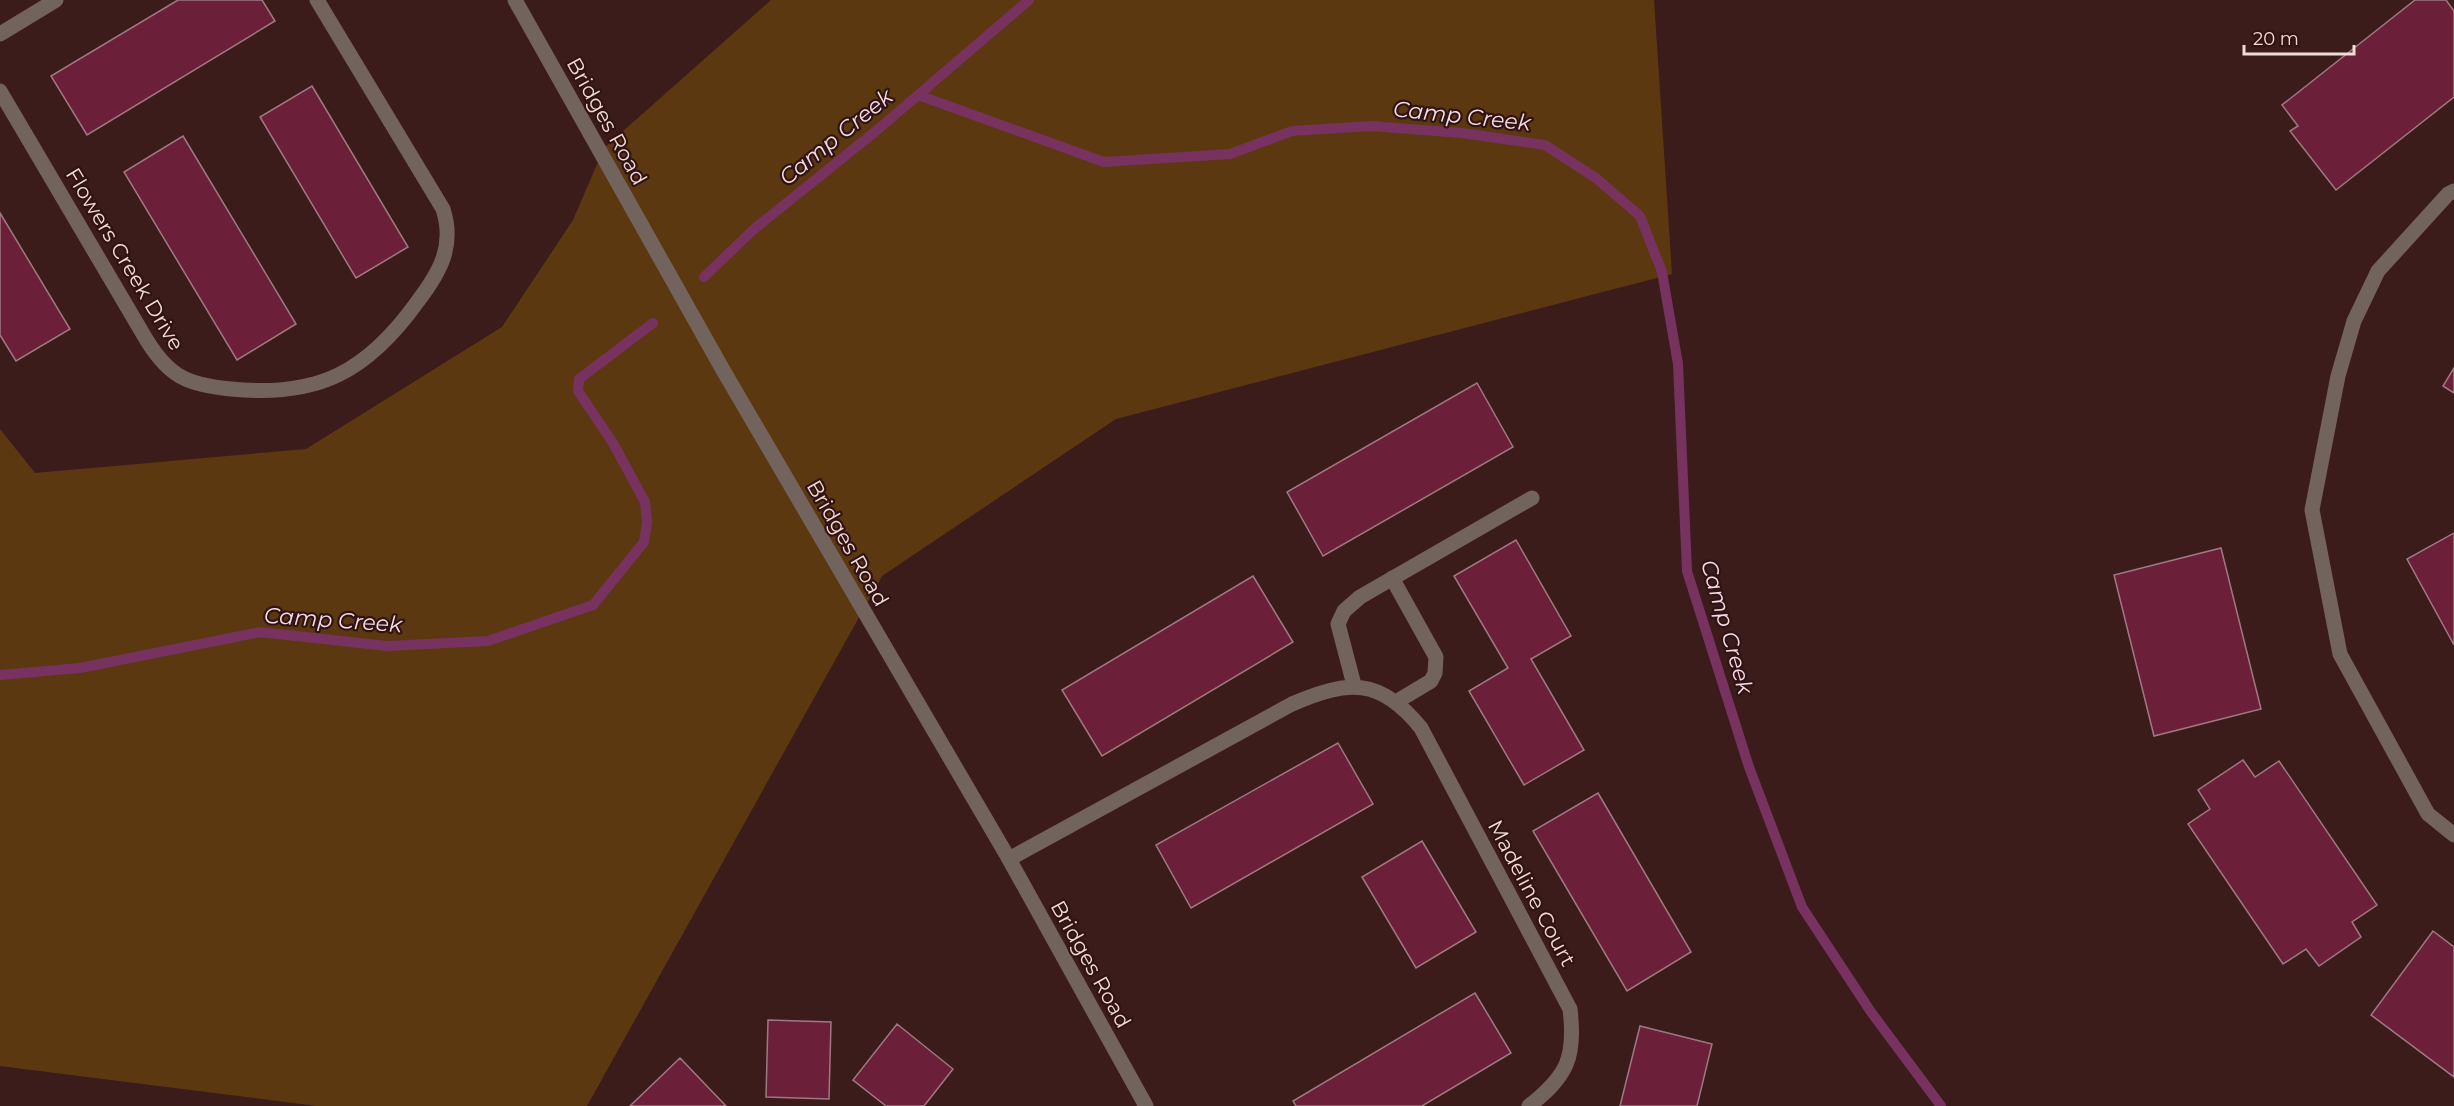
<svg xmlns="http://www.w3.org/2000/svg" width="2454" height="1106" viewBox="0 0 2454 1106" font-family="Montserrat,sans-serif">
<style>
.green{fill:#5c3811}
.lines{fill:none;stroke-linecap:round;stroke-linejoin:round}
.stream{stroke:#77325f;stroke-width:10}
.building{fill:#6c1f39;stroke:#9f7982;stroke-width:1.5}
.minor{stroke:#72635c;stroke-width:15}
.tertiary{stroke:#72635c;stroke-width:15}
.labels{text-anchor:middle;dominant-baseline:central;stroke-width:4.5;stroke-linejoin:round;paint-order:stroke}
.street-label{font-size:21px;fill:#f1dbd9;stroke:#311312}
.water-label{font-size:22px;font-style:italic;fill:#f3dde9;stroke:#311312}
</style>
<rect width="100%" height="100%" fill="#3c1c1b"/>
<path class="green" d="M771,0H1654L1672,274L1116,419L882,576L587,1106H317L0,1066V429L35,473L306,449L502,327L573,220L604,148Z"/>
<g class="lines">
<path class="stream" d="M918,95L1104,162L1230,154L1292,131L1371,126L1462,133L1545,145L1596,178L1640,216L1662,272L1678,364L1687,571L1749,767L1802,907L1871,1012L1941,1106
M704,277L754,229L876,131L1029,0
M0,675L80,668L260,632L387,646L488,641L593,605L644,542L647,522L645,502L613,443L578,391L579,379L653,323"/>
</g>
<path class="building" d="M178,0H262L275,21L87,135L51,76Z
M2415,0H2446L2454,11V97L2336,190L2290,131L2298,126L2282,105Z
M312,86L408,247L356,278L260,117Z
M183,136L296,324L237,360L124,172Z
M0,213L70,329L16,361L0,335Z
M2454,368V393L2443,386Z
M1477,383L1513,447L1323,556L1287,492Z
M2454,533V645L2407,559Z
M1516,540L1571,636L1531,659L1584,750L1524,785L1469,691L1508,668L1454,576Z
M2221,548L2261,709L2154,736L2114,575Z
M1253,576L1293,642L1102,756L1062,690Z
M1338,743L1373,804L1191,908L1156,845Z
M2243,760L2255,777L2279,761L2377,905L2352,922L2361,937L2319,966L2306,949L2283,964L2188,824L2210,809L2198,790Z
M1598,793L1691,952L1627,991L1533,831Z
M1422,841L1476,932L1416,968L1362,877Z
M2433,931L2454,947V1077L2371,1015Z
M1475,993L1511,1053L1422,1106H1296L1293,1101Z
M768,1020L831,1022L829,1099L766,1097Z
M897,1024L953,1069L924,1106H886L853,1080Z
M1640,1026L1712,1044L1697,1106H1620Z
M680,1058L726,1106H630Z"/>
<g class="lines">
<path class="minor" d="M0,34L56,0
M0,91L146,339C169,377 188,385 231,389C319,398 368,371 418,301C440,272 455,246 443,209L317,0
M2454,191L2448,194L2378,271L2354,321L2338,376L2312,510L2340,654L2428,814L2454,835
M1392,578L1436,657L1435,673L1431,681L1396,702
M1354,685L1338,624L1344,611L1360,597L1532,498
M1009,859L1292,704C1348,680 1380,677 1421,728L1570,1009C1576,1058 1567,1076 1529,1106"/>
<path class="tertiary" d="M515,0L723,370L1009,859L1146,1106"/>
</g>
<g class="labels">
<g class="street-label">
<text transform="translate(607 121) rotate(61)">Bridges Road</text>
<text transform="translate(125 259) rotate(59)">Flowers Creek Drive</text>
<text transform="translate(848 543) rotate(60)">Bridges Road</text>
<text transform="translate(1532 893) rotate(62)">Madeline Court</text>
<text transform="translate(1091 964) rotate(61)">Bridges Road</text>
</g>
<g class="water-label">
<text transform="translate(1462 116) rotate(6)">Camp Creek</text>
<text transform="translate(836 137) rotate(-39)">Camp Creek</text>
<text transform="translate(333 620) rotate(4)">Camp Creek</text>
<text transform="translate(1727 627) rotate(74)">Camp Creek</text>
</g>
</g>
<path d="M2244 45v9h110v-9" fill="none" stroke="#f1dbd9" stroke-width="3"/>
<text x="2253" y="45" font-size="18" fill="#f1dbd9" stroke="#311312" stroke-width="4.5" paint-order="stroke">20 m</text>
</svg>
